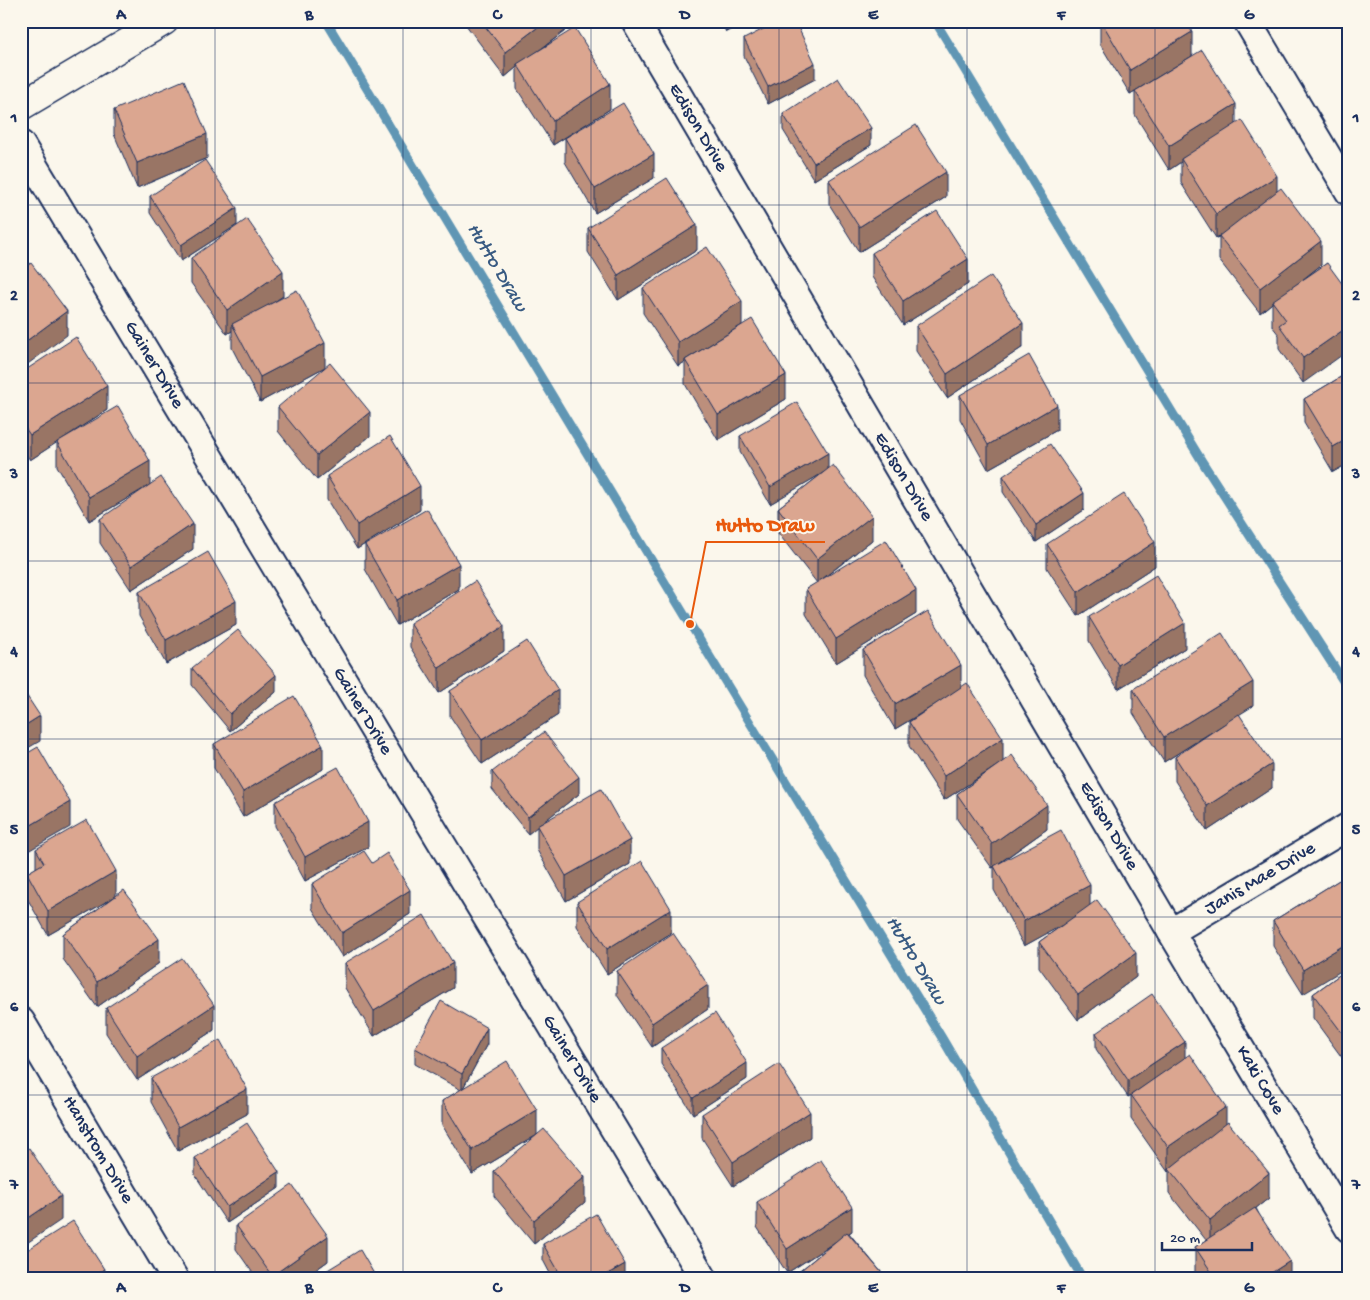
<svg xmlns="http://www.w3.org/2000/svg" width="1370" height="1300" viewBox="0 0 1370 1300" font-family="'Gochi Hand',sans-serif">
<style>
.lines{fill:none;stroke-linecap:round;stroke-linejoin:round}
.stream{stroke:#6096b4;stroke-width:9}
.minor-casing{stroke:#1b2f5e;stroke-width:30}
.tertiary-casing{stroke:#1b2f5e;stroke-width:31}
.minor{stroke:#fbf7ec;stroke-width:26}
.tertiary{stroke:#fbf7ec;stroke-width:28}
.wall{fill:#bc8f7c;stroke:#1b2f5e}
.shaded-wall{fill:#997465;stroke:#1b2f5e}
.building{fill:#dba690;stroke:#1b2f5e}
.grid{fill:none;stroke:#1b2f5e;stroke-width:1;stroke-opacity:0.55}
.labels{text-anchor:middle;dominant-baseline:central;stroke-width:4;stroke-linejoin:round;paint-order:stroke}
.street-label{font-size:19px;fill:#1b2f5e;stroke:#fbf7ec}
.water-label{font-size:20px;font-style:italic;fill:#385a82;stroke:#fbf7ec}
.leader{fill:none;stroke:#e8590c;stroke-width:2}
.callout-dot{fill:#e8590c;stroke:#fbf7ec;stroke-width:2}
.callout-label{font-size:20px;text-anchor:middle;font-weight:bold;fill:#e8590c;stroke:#fbf7ec;stroke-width:4;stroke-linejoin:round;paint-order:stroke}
.neatline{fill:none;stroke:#1b2f5e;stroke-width:2}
.grid-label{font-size:16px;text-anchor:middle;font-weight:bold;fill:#1b2f5e}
</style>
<rect width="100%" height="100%" fill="#fbf7ec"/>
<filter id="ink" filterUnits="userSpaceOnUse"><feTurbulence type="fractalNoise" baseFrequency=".02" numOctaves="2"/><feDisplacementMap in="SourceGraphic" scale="10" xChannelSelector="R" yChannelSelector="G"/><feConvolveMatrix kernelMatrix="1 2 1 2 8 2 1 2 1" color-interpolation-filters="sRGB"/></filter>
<g filter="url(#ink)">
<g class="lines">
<path class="stream" d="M326,21L690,624L942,1038L1083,1279
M935,21L1203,463L1349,690"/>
<defs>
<g id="minor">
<path id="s1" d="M635,21L1171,932L1349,1229"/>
<path d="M1247,21L1349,192"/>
<path id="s2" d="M21,144L704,1279"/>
<path id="s3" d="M1171,932L1349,826"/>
<path id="s4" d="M21,1021L175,1279"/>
</g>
<path id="tertiary" d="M21,106L164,21"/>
</defs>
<use href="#minor" class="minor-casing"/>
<use href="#tertiary" class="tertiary-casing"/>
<use href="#minor" class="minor"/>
<use href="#tertiary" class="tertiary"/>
</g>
<path class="wall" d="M466,21H565V31L540,50L610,109L553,145L517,89V67L505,77L466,25Z
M720,21H747L726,32Z
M1100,21H1186L1192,56L1236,124L1321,265L1301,281L1327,263L1303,383L1279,349V335L1272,326V303L1260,313L1219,260V237L1216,238L1181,183V162L1169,170L1135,115V91L1147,84L1130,94L1100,44Z
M744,39L815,79L768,104L744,56Z
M114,110L207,158L137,188L114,134Z
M783,114L871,145L814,180L783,130Z
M565,138L654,178L595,213L565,162Z
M829,180L946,197L859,252L829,204Z
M150,196L237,225L181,261L150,213Z
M588,228L697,250L618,300L588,252Z
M872,253L968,284L903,325L872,277Z
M191,258L283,296L273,302L325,367L260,402L232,348V331L227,334L191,283Z
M643,288L742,325L786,399L718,440L685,384V362L678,366L643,313Z
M916,326L1023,347L947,398L916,351Z
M1349,372V463L1333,472L1304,423V399Z
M21,373L107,410L73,432L150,485L89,521L57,466V442L30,460L21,447Z
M960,395L1057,430L988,469L960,419Z
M278,407L370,436L317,480L278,431Z
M740,436L828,469L872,540L820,581L916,614L836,663L806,614V589L817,583L778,533V508L824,472L770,504L740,452Z
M327,476L420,510L357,549L327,500Z
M1003,476L1084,510L1036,542L1003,492Z
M100,519L193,549L131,590L100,543Z
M1047,544L1155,566L1078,616L1047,568Z
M365,545L459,589L397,625L365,569Z
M139,592L236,625L166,664L139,616Z
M1089,617L1185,648L1118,689L1089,641Z
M410,623L504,651L439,693L410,647Z
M863,650L961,687L1003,762L1047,829L1001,862L1090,905L1136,977L1078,1020L1039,967V942L1065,923L1024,946L994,890V867L992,868L957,819V794L997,766L944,800L909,746V722L924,712L895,729L863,675Z
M192,668L276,692L230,731L192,685Z
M1133,689L1253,706L1239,714L1272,788L1207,831L1175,781V757L1233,719L1164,762L1133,713Z
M450,691L558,715L482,764L450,716Z
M214,744L323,769L243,817L214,768Z
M492,772L579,794L539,825L630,864L566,901L537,850V826L528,834L492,789Z
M275,802L368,847L305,881L275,826Z
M36,849L116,896L159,963L97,1007L63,959V934L116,896L48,935L27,898V873L36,868Z
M372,863L410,914L342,957L312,908V884Z
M1349,874L1303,994L1273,946V921Z
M577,902L671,933L607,974L577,926Z
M345,963L453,988L374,1036L345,988Z
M1349,968V1060L1346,1063L1313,1018V994Z
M617,971L708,1009L652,1047L617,995Z
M106,1008L214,1030L137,1080L106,1033Z
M1096,1033L1185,1057L1226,1123L1269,1198L1256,1208L1290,1279H1200L1195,1272V1247L1206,1240L1169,1193V1171L1168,1172L1131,1119V1095L1137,1090L1128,1097L1096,1049Z
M487,1044L463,1088L537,1135L472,1174L442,1125V1101L461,1090L415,1064V1048Z
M661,1048L747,1079L693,1114L661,1064Z
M151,1078L247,1114L178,1151L151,1102Z
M702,1114L810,1137L733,1186L702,1138Z
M195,1158L279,1188L227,1223L195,1175Z
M494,1171L585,1202L534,1244L494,1196Z
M757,1202L852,1231L849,1233L887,1279H795V1275L832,1244L787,1273L757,1227Z
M236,1225L328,1261L303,1279H257L236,1249Z
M543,1244L625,1279H553L543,1260Z"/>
<path class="shaded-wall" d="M546,21H565V31L518,66L517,64V67L505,77V52Z
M726,21H747L726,32Z
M1336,21H1343L1336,25Z
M1192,32V56L1130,94V70Z
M815,63V79L768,104V87Z
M610,84V109L553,145V121Z
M1236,104V129L1181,159V162L1169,170V146Z
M871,128V145L814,180V163Z
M207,134V158L137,188V163Z
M654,154V178L595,213V189Z
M946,172V197L859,252V227Z
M1277,176V200L1216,238V214Z
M237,208V225L181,261V245Z
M697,225V250L618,300V275Z
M1321,241V265L1273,303L1272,301V303L1260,313V288Z
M25,250V274L21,276V252Z
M968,259V284L903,325V301Z
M283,271V296L235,329L232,324V331L227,334V310Z
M742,301V325L685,360V362L678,366V342Z
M67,311V335L21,369V345Z
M1023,323V347L947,398V374Z
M1349,326V350L1303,383V358Z
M325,343V367L260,402V377Z
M786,375V399L718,440V415Z
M107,386V410L30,460V435Z
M1057,405V430L988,469V445Z
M370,412V436L317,480V455Z
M1349,438V463L1333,472V447Z
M828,453V470L770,504V487Z
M150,461V485L89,521V497Z
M420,486V510L357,549V525Z
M1084,493V510L1036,542V525Z
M872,516V540L817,583V559Z
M193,524V549L131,590V566Z
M1155,542V566L1078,616V592Z
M459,564V589L397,625V600Z
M916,590V614L836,663V639Z
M236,601V625L166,664V640Z
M1185,623V648L1118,689V665Z
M504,626V651L439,693V668Z
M961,665V689L895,729V704Z
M276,675V692L230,731V714Z
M1253,682V706L1164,762V737Z
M558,690V715L482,764V740Z
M40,716V741L21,752V728Z
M1003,738V762L944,800V776Z
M323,745V769L243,817V792Z
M1272,764V788L1207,831V806Z
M579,777V794L528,834V817Z
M70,802V827L21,855V831Z
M1047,805V829L992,868V844Z
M368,822V847L305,881V857Z
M630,840V864L566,901V876Z
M116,871V896L48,935V911Z
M1090,885V910L1024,946V921Z
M410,890V914L342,957V933Z
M671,909V933L607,974V949Z
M159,939V963L97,1007V982Z
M1349,942V966L1303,994V970Z
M1136,953V977L1078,1020V995Z
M453,963V988L374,1036V1011Z
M708,985V1009L652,1047V1023Z
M214,1005V1030L137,1080V1056Z
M487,1028V1044L462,1090V1074Z
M1349,1036V1060L1346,1063V1038Z
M1185,1042V1059L1128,1097V1080Z
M747,1063V1079L693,1114V1098Z
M247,1089V1114L178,1151V1127Z
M1226,1107V1131L1169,1169V1171L1168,1172V1147Z
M537,1110V1135L472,1174V1150Z
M810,1112V1137L733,1186V1162Z
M279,1172V1188L227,1223V1207Z
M1269,1173V1198L1210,1244V1220Z
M585,1177V1202L534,1244V1220Z
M61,1196V1220L21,1247V1223Z
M852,1207V1231L787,1273V1249Z
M328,1236V1261L303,1279H272V1276Z
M1290,1261V1279H1262Z
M625,1264V1279H599Z
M104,1269V1279H89Z"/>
<path class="building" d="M481,21H546L505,52Z
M779,21H795L815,63L768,87L744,39Z
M1101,21H1186L1192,32L1130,70Z
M575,28L610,84L553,121L517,64Z
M1202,50L1236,104L1169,146L1135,91Z
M838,78L871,128L814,163L783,114Z
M184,80L207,134L137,163L114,110Z
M623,103L654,154L595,189L565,138Z
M1242,120L1277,176L1216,214L1181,159Z
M916,125L946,172L859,227L829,180Z
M205,160L237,208L181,245L150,196Z
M667,178L697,225L618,275L588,228Z
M1281,188L1321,241L1260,288L1219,236Z
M937,211L968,259L903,301L872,253Z
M247,219L283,271L227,310L191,258Z
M21,244L25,250L21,252Z
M707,247L742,301L678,342L643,288Z
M31,263L67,311L21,345V270Z
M1327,263L1349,293V326L1303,358L1279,325L1286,320L1272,301Z
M991,276L1023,323L947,374L916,326Z
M297,290L325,343L260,377L232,324Z
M752,319L786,375L718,415L685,360Z
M76,337L107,386L30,435L21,422V373Z
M1029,355L1057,405L988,445L960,395Z
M330,363L370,412L317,455L278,407Z
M1349,372V438L1333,447L1304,399Z
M797,402L828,453L770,487L740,436Z
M118,406L150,461L89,497L57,442Z
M390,436L420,486L357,525L327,476Z
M1050,444L1084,493L1036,525L1003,476Z
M833,465L872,516L817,559L778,508Z
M161,477L193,524L131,566L100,519Z
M1124,494L1155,542L1078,592L1047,544Z
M427,509L459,564L397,600L365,545Z
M886,540L916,590L836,639L806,589Z
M208,552L236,601L166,640L139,592Z
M1156,575L1185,623L1118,665L1089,617Z
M475,581L504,626L439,668L410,623Z
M928,611L961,665L895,704L863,650Z
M238,630L276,675L230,714L192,668Z
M1222,633L1253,682L1164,737L1133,689Z
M527,641L558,690L482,740L450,691Z
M967,683L1003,738L944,776L909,722Z
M21,687L40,716L21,728Z
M294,696L323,745L243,792L214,744Z
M1239,714L1272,764L1207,806L1175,757Z
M544,732L579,777L528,817L492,772Z
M38,747L70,802L21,831V757Z
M1012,755L1047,805L992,844L957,794Z
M338,767L368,822L305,857L275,802Z
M601,789L630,840L566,876L537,826Z
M87,820L116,871L48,911L27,873L44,863L36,849Z
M1061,830L1090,885L1024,921L994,866Z
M364,851L372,863L387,853L410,890L342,933L312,884Z
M642,861L671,909L607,949L577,902Z
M1349,874V942L1303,970L1273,921Z
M124,890L159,939L97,982L63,934Z
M1097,900L1136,953L1078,995L1039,942Z
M424,915L453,963L374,1011L345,963Z
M673,933L708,985L652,1023L617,971Z
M182,958L214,1005L137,1056L106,1008Z
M1349,968V1036L1346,1038L1313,994Z
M1152,994L1185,1042L1128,1080L1096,1033Z
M441,1001L487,1028L462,1074L415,1048Z
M715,1013L747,1063L693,1098L661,1048Z
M220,1040L247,1089L178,1127L151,1078Z
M1190,1054L1226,1107L1168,1147L1131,1095Z
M507,1061L537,1110L472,1150L442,1101Z
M779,1064L810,1112L733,1162L702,1114Z
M1228,1122L1269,1173L1210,1220L1169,1169Z
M247,1123L279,1172L227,1207L195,1158Z
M544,1129L585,1177L534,1220L494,1171Z
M29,1148L61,1196L21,1223V1153Z
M821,1160L852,1207L787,1249L757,1202Z
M292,1185L328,1236L272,1276L236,1225Z
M1255,1208L1290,1261L1262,1279H1216L1195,1247Z
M596,1214L625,1264L599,1279H563L543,1244Z
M73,1221L104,1269L89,1279H21V1254Z
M847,1232L887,1279H798L795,1275Z
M360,1250L377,1279H313Z
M637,1272L642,1279H627Z"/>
</g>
<path class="grid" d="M215,21V1279M403,21V1279M591,21V1279M779,21V1279M967,21V1279M1155,21V1279M21,205H1349M21,383H1349M21,561H1349M21,739H1349M21,917H1349M21,1095H1349"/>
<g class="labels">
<g class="street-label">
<text stroke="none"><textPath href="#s1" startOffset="124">Edison Drive</textPath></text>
<text stroke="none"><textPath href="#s2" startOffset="258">Gainer Drive</textPath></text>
<text stroke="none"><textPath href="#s1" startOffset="529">Edison Drive</textPath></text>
<text stroke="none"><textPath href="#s2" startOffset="662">Gainer Drive</textPath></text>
<text stroke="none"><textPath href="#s1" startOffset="934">Edison Drive</textPath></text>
<text stroke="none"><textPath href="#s3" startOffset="104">Janis Mae Drive</textPath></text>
<text stroke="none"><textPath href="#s2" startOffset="1068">Gainer Drive</textPath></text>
<text stroke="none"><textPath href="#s1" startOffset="1230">Kaki Cove</textPath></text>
<text stroke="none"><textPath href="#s4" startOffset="150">Hanstrom Drive</textPath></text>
</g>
<g class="water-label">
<text transform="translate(496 268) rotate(59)">Hutto Draw</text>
<text transform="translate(915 961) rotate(59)">Hutto Draw</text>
</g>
</g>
<path class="leader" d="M690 624L706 542H825"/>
<circle class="callout-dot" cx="690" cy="624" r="5"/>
<g class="callout-label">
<text x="765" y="531">Hutto Draw</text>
</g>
<rect width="1370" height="1300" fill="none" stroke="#fbf7ec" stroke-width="55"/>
<path d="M1162 1242v8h90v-8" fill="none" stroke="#1b2f5e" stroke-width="2.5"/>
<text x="1170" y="1242" font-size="15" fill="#1b2f5e" stroke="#fbf7ec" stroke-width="4" paint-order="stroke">20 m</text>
<rect x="28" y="28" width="1314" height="1244" class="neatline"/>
<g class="grid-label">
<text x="121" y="19">A</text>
<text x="309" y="19">B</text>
<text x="497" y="19">C</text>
<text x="685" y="19">D</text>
<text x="873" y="19">E</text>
<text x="1061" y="19">F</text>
<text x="1249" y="19">G</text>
<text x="14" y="122">1</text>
<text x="1356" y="122">1</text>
<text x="14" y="300">2</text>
<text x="1356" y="300">2</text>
<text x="14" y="478">3</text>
<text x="1356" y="478">3</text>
<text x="14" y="656">4</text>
<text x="1356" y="656">4</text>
<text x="14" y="834">5</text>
<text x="1356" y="834">5</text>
<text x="14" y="1011">6</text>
<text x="1356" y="1011">6</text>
<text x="14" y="1189">7</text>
<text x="1356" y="1189">7</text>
<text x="121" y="1292">A</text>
<text x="309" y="1292">B</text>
<text x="497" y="1292">C</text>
<text x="685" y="1292">D</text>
<text x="873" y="1292">E</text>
<text x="1061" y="1292">F</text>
<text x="1249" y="1292">G</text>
</g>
</svg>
